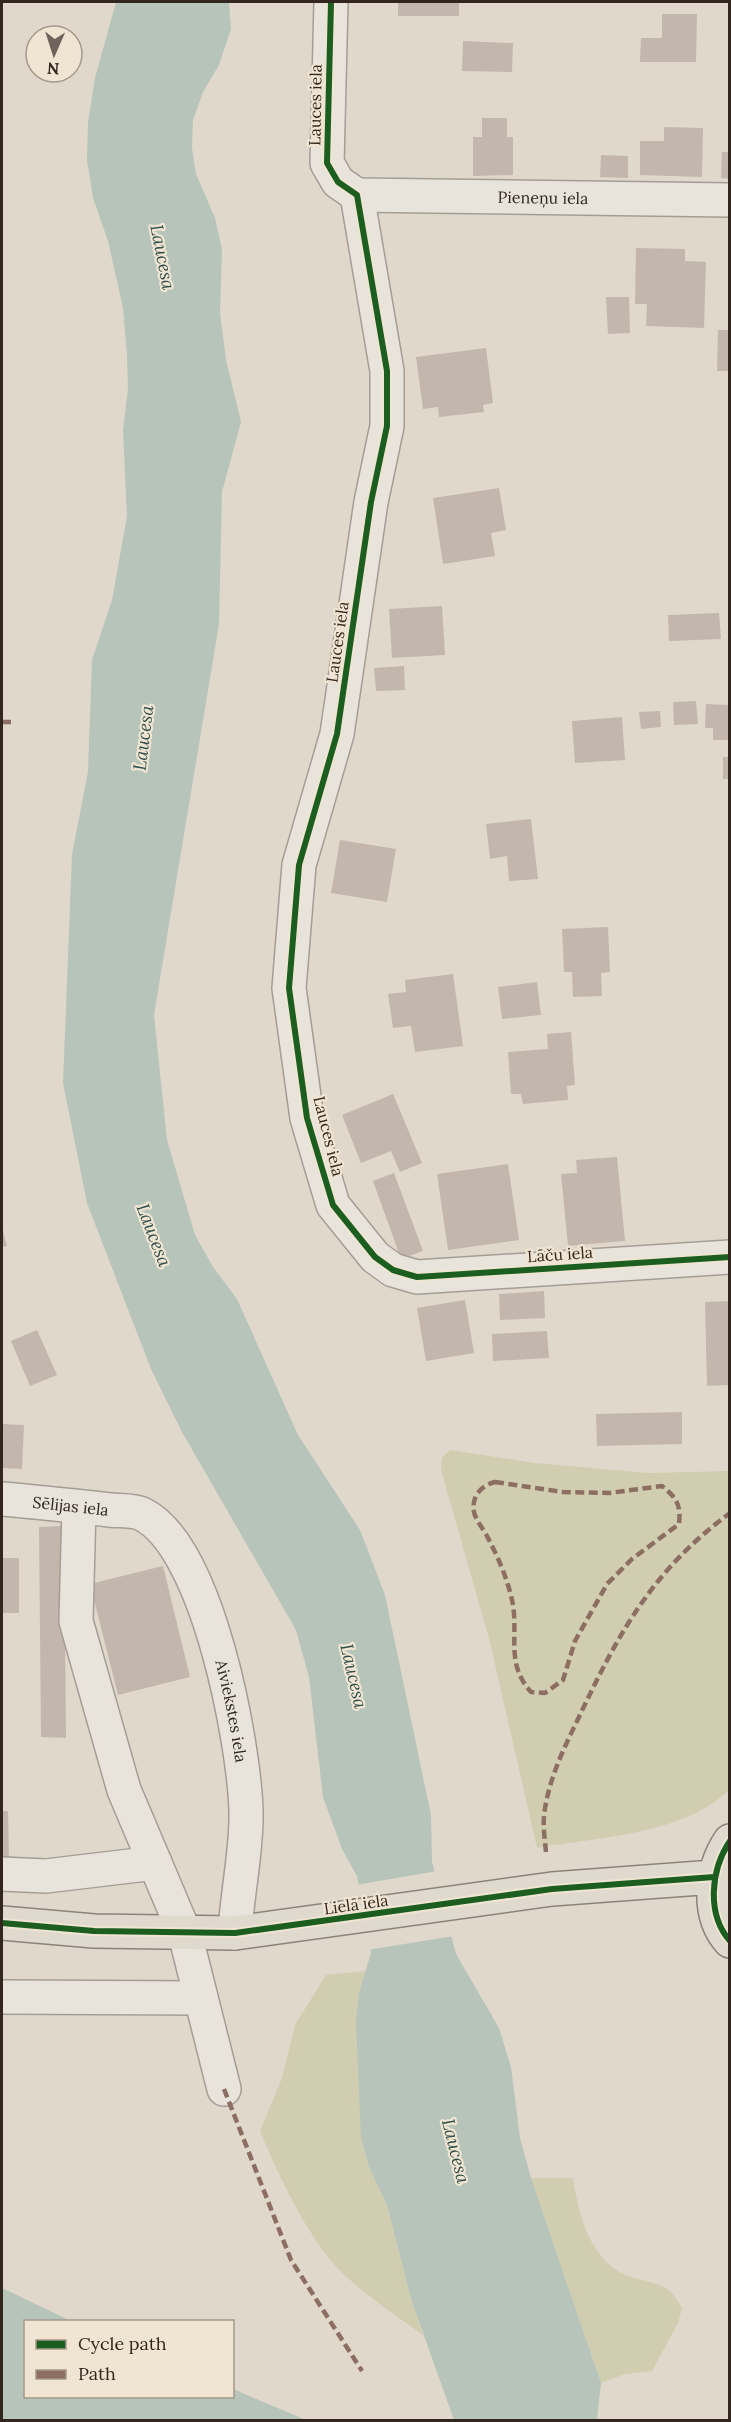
<svg xmlns="http://www.w3.org/2000/svg" width="731" height="2422" viewBox="0 0 731 2422" font-family="Lora,serif">
<style>
.green{fill:#d0cdb0}
.water{fill:#b7c4ba}
.pier{fill:#e0d8cb}
.building{fill:#c3b7ad}
.lines{fill:none;stroke-linecap:round;stroke-linejoin:round}
.minor-casing{stroke:#a59d95;stroke-width:36}
.major-casing{stroke:#8a837b;stroke-width:36}
.minor{stroke:#e8e4dc;stroke-width:33}
.major{stroke:#dfd9ce;stroke-width:33}
.quiet{stroke:#8d6e63;stroke-width:4.5;stroke-dasharray:9 4.5;stroke-linecap:butt}
.cycleway-casing{stroke:#f0e5d2;stroke-width:10}
.cycleway{stroke:#1b5e20;stroke-width:6}
.labels{text-anchor:middle;dominant-baseline:central;stroke-width:4.5;stroke-linejoin:round;paint-order:stroke}
.street-label{font-size:16px;fill:#32261e;stroke:#f0e5d2}
.water-label{font-size:18px;font-style:italic;fill:#304f4b;stroke:#f0e5d2}
</style>
<rect width="100%" height="100%" fill="#e0d8cb"/>
<path class="green" d="M450,1450L534,1463L649,1473L729,1471L730,1789C684,1835 598,1837 537,1848L490,1642L441,1470L442,1458Z
M366,1971L359,1993L369,2167L387,2205L411,2299L423,2335C392,2312 347,2284 324,2252C298,2216 277,2172 260,2131L282,2078L295,2025L326,1975Z
M531,2178H573C579,2217 591,2266 634,2278C659,2285 668,2283 682,2308L678,2323L652,2371L625,2374L601,2383Z"/>
<path class="water" d="M116,2H229L231,29L219,65L203,92L193,120L192,148L196,174L215,218L222,249L220,313L226,360L241,422L222,492L219,624L154,1015L167,1140L195,1235L213,1267L237,1299L298,1435L360,1530L385,1595L431,1815L432,1862L456,1954L499,2028L511,2067L520,2138L531,2178L601,2383L597,2420H454L411,2299L387,2205L369,2167L361,2137L356,2021L359,1993L371,1953L357,1876L342,1849L323,1797L309,1677L296,1630L182,1432L151,1369L87,1203L63,1083L72,854L88,772L92,660L112,600L127,516L123,430L128,389L127,356L123,308L108,241L93,198L87,160L88,122L95,78Z
M2,2288L71,2321L26,2322V2396H232L233,2389L306,2420H2Z"/>
<path class="pier" d="M437,1871L454,1936L367,1950L356,1885Z"/>
<path class="building" d="M398,2H459V16H398Z
M662,14H697L696,62H640L641,38H662Z
M463,41L513,43L512,72L462,71Z
M482,118H507V137H513V175L473,176V137H482Z
M664,127L703,128L702,177L640,175V141H664Z
M722,152H730V179L721,178Z
M601,155L628,156V178L600,177Z
M636,248L685,249V261L706,262L704,328L646,326L647,304H635Z
M606,297H629L630,333L608,334Z
M718,330H730V371H717Z
M486,348L493,403L483,405L484,412L439,417L438,407L423,409L416,357Z
M499,488L506,530L491,533L495,556L443,564L433,498Z
M442,606L445,655L392,658L389,609Z
M719,613L721,639L669,641L668,615Z
M404,666L405,690L376,691L374,668Z
M696,701L698,724L674,725L673,702Z
M706,704L728,705V740H713V728H705Z
M660,711L661,727L641,729L639,712Z
M622,717L625,760L575,763L572,721Z
M723,757H730V779H723Z
M531,819L538,879L509,881L507,856L490,859L486,824Z
M340,840L396,849L387,902L331,893Z
M608,927L610,972L601,973L602,996L573,997L572,972H564L562,929Z
M453,974L463,1046L415,1052L411,1026L393,1028L388,994L406,992L405,980Z
M537,982L541,1015L502,1019L498,987Z
M571,1032L575,1085L567,1086L568,1100L523,1104L521,1094H511L508,1052L548,1049L547,1034Z
M393,1094L422,1163L400,1172L391,1151L361,1163L342,1115Z
M617,1157L625,1241L568,1246L561,1174L577,1173L576,1160Z
M508,1164L519,1240L448,1250L437,1174Z
M394,1173L423,1251L401,1259L373,1181Z
M2,1227L7,1246L2,1247Z
M544,1291L545,1318L500,1320L499,1294Z
M465,1300L474,1353L426,1361L417,1308Z
M730,1301V1385L707,1386L705,1302Z
M37,1330L57,1375L30,1386L11,1341Z
M547,1331L549,1358L493,1361L492,1334Z
M682,1412V1444L597,1446L596,1414Z
M2,1424L24,1425L22,1469L2,1468Z
M64,1526L66,1738L41,1737L39,1527Z
M2,1558H19V1613H2Z
M163,1566L190,1677L118,1695L90,1584Z
M2,1811H8L9,1863H2Z"/>
<g class="lines">
<defs>
<g id="minor">
<path d="M331,2L327,163L338,182L357,195L387,371V426L371,502L337,734L299,865L289,988L307,1118L333,1205L375,1257L393,1270L417,1277L730,1257"/>
<path id="s1" d="M357,195L730,200"/>
<path id="s2" d="M2,1499C38,1502 74,1506 110,1510C119,1511 134,1510 142,1514C208,1546 244,1743 246,1811C247,1852 237,1892 235,1933"/>
<path d="M79,1507L76,1621L124,1790L185,1934L224,2089"/>
<path d="M2,1874L46,1876L155,1863"/>
<path d="M2,1997L201,1998"/>
</g>
<path id="major" d="M730,1841C711,1869 706,1914 730,1941
M2,1923L94,1931L235,1933L552,1889L714,1877"/>
</defs>
<use href="#minor" class="minor-casing"/>
<use href="#major" class="major-casing"/>
<use href="#minor" class="minor"/>
<use href="#major" class="major"/>
<path class="quiet" d="M2,722H11
M495,1482L563,1492L609,1493L662,1486C677,1498 681,1505 679,1524L632,1559L607,1584L575,1641L563,1680L545,1693L531,1692C506,1664 518,1639 513,1605C509,1583 499,1559 489,1540C485,1531 476,1521 474,1512C471,1496 482,1485 495,1482Z
M546,1852C545,1841 543,1827 544,1816C548,1780 564,1748 579,1717C619,1632 653,1570 730,1513
M224,2089L291,2260L362,2371"/>
<defs>
<path id="cycleway" d="M331,2L327,163L338,182L357,195L387,371V426L371,502L337,734L299,865L289,988L307,1118L333,1205L375,1257L393,1270L417,1277L730,1257
M730,1841C711,1869 706,1914 730,1941
M2,1923L94,1931L235,1933L552,1889L714,1877"/>
</defs>
<use href="#cycleway" class="cycleway-casing"/>
<use href="#cycleway" class="cycleway"/>
</g>
<g class="labels">
<g class="street-label">
<text transform="translate(315 105) rotate(-89)">Lauces iela</text>
<text stroke="none"><textPath href="#s1" startOffset="186">Pieneņu iela</textPath></text>
<text transform="translate(337 642) rotate(-82)">Lauces iela</text>
<text transform="translate(329 1136) rotate(76)">Lauces iela</text>
<text transform="translate(560 1254) rotate(-4)">Lāču iela</text>
<text stroke="none"><textPath href="#s2" startOffset="69">Sēlijas iela</textPath></text>
<text stroke="none"><textPath href="#s2" startOffset="363">Aiviekstes iela</textPath></text>
<text transform="translate(356 1904) rotate(-8)">Lielā iela</text>
</g>
<g class="water-label">
<text transform="translate(163 257) rotate(79)">Laucesa</text>
<text transform="translate(143 738) rotate(-83)">Laucesa</text>
<text transform="translate(154 1235) rotate(69)">Laucesa</text>
<text transform="translate(354 1676) rotate(77)">Laucesa</text>
<text transform="translate(456 2151) rotate(76)">Laucesa</text>
</g>
</g>
<rect width="731" height="2422" fill="none" stroke="#32261e" stroke-width="6"/>
<rect x="24" y="2320" width="210" height="78" fill="#f0e5d2" stroke="#a4998a" stroke-width="1.5"/>
<rect x="36" y="2340" width="30" height="9" fill="#1b5e20" stroke="#a4998a" stroke-width="1.5"/>
<text x="78" y="2350" font-size="18" fill="#32261e">Cycle path</text>
<rect x="36" y="2370" width="30" height="9" fill="#8d6e63" stroke="#a4998a" stroke-width="1.5"/>
<text x="78" y="2380" font-size="18" fill="#32261e">Path</text>
<g transform="translate(54 54) rotate(183)"><circle r="28" fill="#f0e5d2" stroke="#a4998a" stroke-width="1.5"/>
<path d="M0-4.5L10 22L0 15L-10 22Z" fill="#6f645b"/>
<text y="-9" font-size="16" font-weight="bold" text-anchor="middle" fill="#32261e">N</text>
</g>
</svg>
